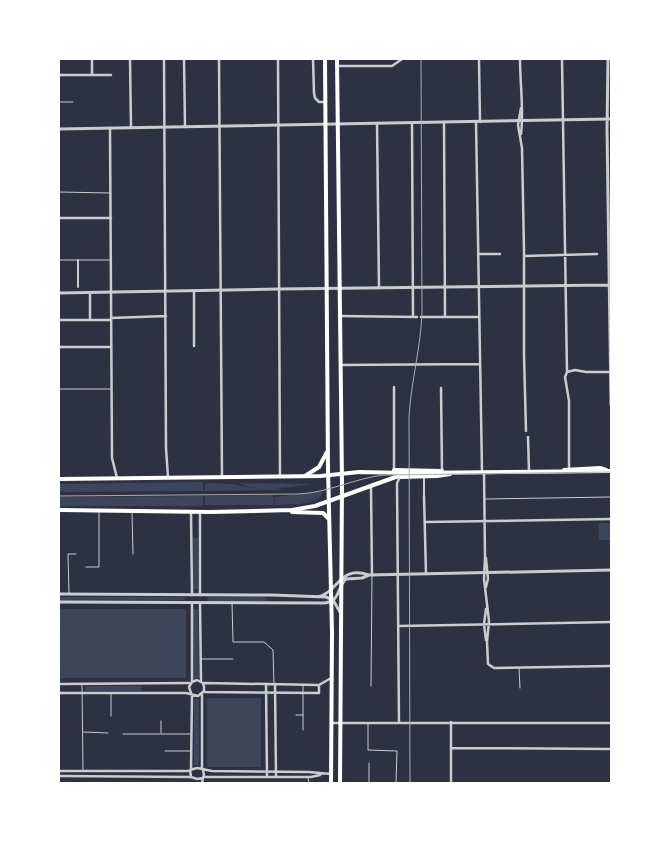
<svg xmlns="http://www.w3.org/2000/svg" width="670" height="842" viewBox="0 0 670 842" font-family="Bitter,serif">
<style>
.green{fill:#3c4559}
.lines{fill:none;stroke-linecap:round;stroke-linejoin:round}
.service{stroke:#caccd0;stroke-width:1}
.pedestrian{stroke:#caccd0;stroke-width:2}
.minor{stroke:#caccd0;stroke-width:2.5}
.tertiary{stroke:#caccd0;stroke-width:3}
.primary{stroke:#fff;stroke-width:4}
.trunk{stroke:#fff;stroke-width:4}
.tram{stroke:#abadb3;stroke-width:1}
.rail{stroke:#abadb3;stroke-width:1}
</style>
<rect width="100%" height="100%" fill="#2d3142"/>
<path class="green" d="M201,482L203,483V491L59,492V484Z
M207,483L231,484L252,488L289,489H280V490L205,491V485Z
M239,483L311,484C292,487 255,493 239,483Z
M322,491V495L320,497L299,504L322,497L315,501L296,505L298,504L275,505V497Z
M272,495L274,498V505H205V496Z
M203,496V505L201,506H59V497Z
M598,523H611V540H599Z
M193,538H198V589H193Z
M59,597H184L186,598L184,600L59,601Z
M207,597H265L267,599L265,601H208Z
M59,609H186V678H59Z
M193,609H198L199,678H194Z
M85,686H141V691H85Z
M207,698H261V767H208L207,766Z
M194,699H199V765H194Z"/>
<g class="lines">
<path class="service" d="M59,102H73
M59,192L110,193
M59,260H110
M59,389H110
M485,499L611,497
M132,513L133,554
M86,567H99V511
M69,594L68,554H76
M232,603L233,642H264L273,650L274,684
M201,659H233
M519,668L520,688
M82,684L83,770
M303,685V730
M371,686L372,576
M111,694V716
M296,715H303
M161,721V733
M368,724V750L397,751L396,783
M83,732L108,733
M123,734H190
M165,751H191
M369,763V783
M308,778L309,783"/>
<path class="pedestrian" d="M78,260V287
M424,478V496"/>
<path class="minor" d="M92,59V75
M130,59L131,127
M164,59L166,448L168,477
M184,59L185,127
M219,59L222,477
M278,59L280,476
M313,59L314,93L315,98L319,102H326
M479,59L480,122
M520,59C520,84 524,110 521,134
M562,59L567,372L565,377L569,401V469
M337,66H392L402,59
M59,75H111
M521,108L518,125L522,148L524,250V355L526,431
M444,122L445,316
M476,122L482,472
M377,123L379,288
M412,123L413,317
M110,128L112,458L117,478
M59,218H111
M478,254H500
M524,256L597,254
M194,291V346
M339,316L417,317
M421,317H478
M111,318L166,316
M59,320H111
M90,320V293
M59,347H111
M340,365L479,364
M567,372L575,370L586,372H610
M394,387V470
M441,388L442,471
M528,437L529,472
M484,472L485,557L484,579L489,621L487,642L488,664L494,668L611,666
M371,487L372,575
M424,496L426,574
M191,512L192,595
M200,512V595
M425,522L611,519
M486,558L488,579L486,587
M200,603L201,681
M486,609L484,624L486,640
M398,626L611,622
M192,682V603
M204,683L319,685L331,678
M59,684L189,683
M266,684L267,777
M275,684L276,777
M204,692L319,693V685
M59,693H186L198,696L204,691V687L203,683L197,680L192,682L189,687L191,693
M331,723H611
M399,723L397,483L400,477
M451,748L611,749
M191,769L192,695
M202,769V695
M203,770L204,775L203,778L197,779L191,777L190,770L197,768L212,771L309,772L331,774
M59,771H190
M59,776L191,777
M203,777H311L320,775
M202,783L203,778
M451,783V722"/>
<path class="tertiary" d="M608,59L607,129L611,405
M59,129L611,119
M59,293L279,289L609,285
M59,594L272,595L326,597L333,600L340,612
M318,597C340,591 339,565 369,575L611,570
M59,602L324,603C341,601 336,589 346,579L362,578L369,575"/>
<path class="primary" d="M394,470L442,471
M564,470L600,468L606,470
M400,477L437,476L450,474
M59,479L321,476L359,472L407,473L611,471
M59,510L210,512L292,510L315,506L404,474
M292,512L323,513L329,519"/>
<path class="trunk" d="M325,59L328,469L332,632L331,783
M337,59L342,482L340,783
M305,476L319,467L327,452"/>
<path class="tram" d="M59,496L298,494C328,493 355,478 384,475L611,472"/>
<path class="rail" d="M410,783L409,417C411,381 421,347 422,312L421,59"/>
</g>
<rect width="670" height="842" fill="none" stroke="#ffffff" stroke-width="120"/>
</svg>
